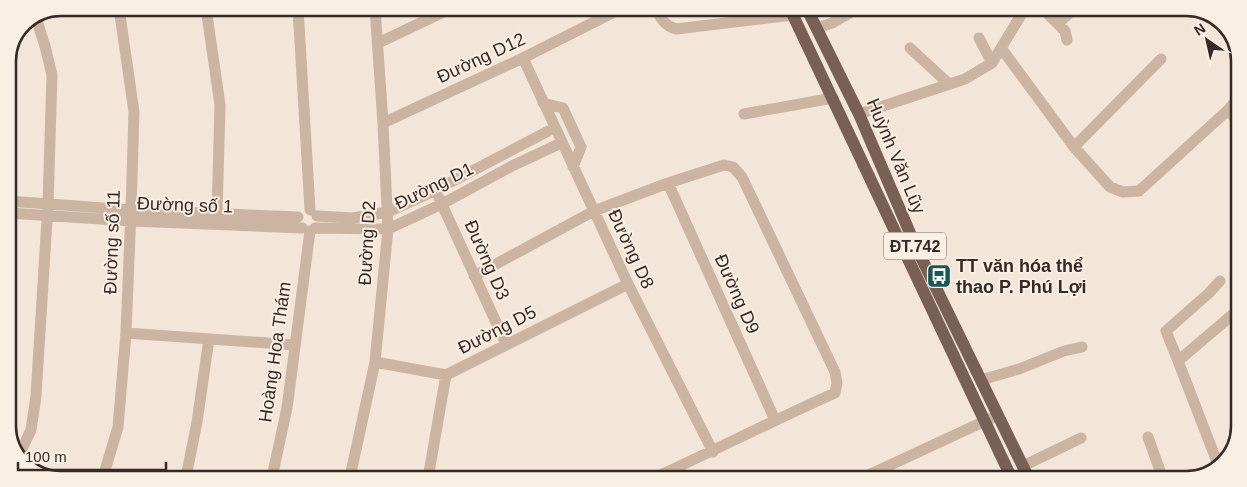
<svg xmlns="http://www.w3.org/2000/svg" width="1247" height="487" viewBox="0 0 1247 487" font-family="Arial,sans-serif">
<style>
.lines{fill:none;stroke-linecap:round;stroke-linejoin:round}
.minor{stroke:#cbb4a2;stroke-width:11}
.major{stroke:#796055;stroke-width:12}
.labels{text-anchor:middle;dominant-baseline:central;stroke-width:4;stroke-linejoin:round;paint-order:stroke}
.shield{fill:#faefe3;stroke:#71655e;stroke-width:1}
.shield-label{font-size:16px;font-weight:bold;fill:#362a25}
.street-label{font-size:18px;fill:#362a25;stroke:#faefe3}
.poi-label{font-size:18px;font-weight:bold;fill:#362a25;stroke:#faefe3;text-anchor:start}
.rim{fill:none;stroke:#362a25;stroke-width:2.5}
</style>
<rect width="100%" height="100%" fill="#f3e5d7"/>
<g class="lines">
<path class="minor" d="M206,8L220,105L217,214
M298,8L310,210
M656,9C661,19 665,26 676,29L793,15
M1044,10L1065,31L1067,40
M1058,24L1072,10
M817,28L832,23L855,10
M979,38L992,63
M378,43L450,9
M910,48L949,84
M1001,48L1074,147L1110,187L1123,192L1139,191L1228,110L1239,123
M523,58L628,284L713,452
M543,103L563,108L581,147L573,167
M1228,110L1239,97
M744,114L833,98
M859,114L965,79L992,63L1024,10
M383,123L523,58L620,9
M1074,147L1161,59
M668,183L775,420
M439,198L506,344
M8,201L131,210L298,217
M8,213L131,221L302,228
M317,216L353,218L388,212L434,191L554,128
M315,228L388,229L442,204L512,166L561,143
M474,276L594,211L668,183L724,165L733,167L742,177L835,372L837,383L835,393C774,420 715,450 654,478
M126,333L295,345
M1178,361L1166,331L1209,293L1220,281
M375,362L446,375L628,284
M981,380L1019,369L1064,351L1082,347
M1148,437L1163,479
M18,457L31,430L36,396L48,204L52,75L45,46L36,18
M1023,466L1081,438
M1219,467L1178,361L1238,310
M103,477L118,427L126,333L131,210L134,112L119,8
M186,477L197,422L209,339
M272,477L287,408L310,231
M350,477L375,362L388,229L383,123L375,8
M428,478L446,375
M860,479L998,415"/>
<path class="major" d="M790,9L1012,479
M807,9L859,114L916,247L1029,479"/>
</g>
<defs>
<symbol id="bus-square" viewBox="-11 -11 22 22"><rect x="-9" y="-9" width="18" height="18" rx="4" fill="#18565a" stroke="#faefe3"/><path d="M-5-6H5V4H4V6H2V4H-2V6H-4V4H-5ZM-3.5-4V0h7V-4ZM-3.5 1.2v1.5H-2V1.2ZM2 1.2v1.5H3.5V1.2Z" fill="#fff"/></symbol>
</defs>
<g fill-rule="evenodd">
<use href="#bus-square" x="925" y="262" width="28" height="28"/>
</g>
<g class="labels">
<rect class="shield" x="884" y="232.5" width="62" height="27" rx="4"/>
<g class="shield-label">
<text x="915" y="246">ĐT.742</text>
</g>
<g class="street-label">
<text transform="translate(481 58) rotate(-25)">Đường D12</text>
<text transform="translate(896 156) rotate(67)">Huỳnh Văn Lũy</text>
<text transform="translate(434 186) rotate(-26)">Đường D1</text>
<text transform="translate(185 205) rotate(2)">Đường số 1</text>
<text transform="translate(112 242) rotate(-88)">Đường số 11</text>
<text transform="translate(367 243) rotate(-87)">Đường D2</text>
<text transform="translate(631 249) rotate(65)">Đường D8</text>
<text transform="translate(487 260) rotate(66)">Đường D3</text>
<text transform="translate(737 294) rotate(66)">Đường D9</text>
<text transform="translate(497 330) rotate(-27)">Đường D5</text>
<text transform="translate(275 352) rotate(-82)">Hoàng Hoa Thám</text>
</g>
<g class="poi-label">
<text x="956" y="266">TT văn hóa thể<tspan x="956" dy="21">thao P. Phú Lợi</tspan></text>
</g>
</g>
<path d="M0 0H1247V487H0ZM61 16H1186A45 45 0 0 1 1231 61V426A45 45 0 0 1 1186 471H61A45 45 0 0 1 16 426V61A45 45 0 0 1 61 16Z" fill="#faefe3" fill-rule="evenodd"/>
<path class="rim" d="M61 16H1186A45 45 0 0 1 1231 61V426A45 45 0 0 1 1186 471H61A45 45 0 0 1 16 426V61A45 45 0 0 1 61 16Z"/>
<g transform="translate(1207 40) rotate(326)" stroke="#faefe3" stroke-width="4" paint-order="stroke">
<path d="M0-4L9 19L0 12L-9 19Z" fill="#362a25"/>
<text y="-8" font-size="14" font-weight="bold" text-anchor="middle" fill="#362a25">N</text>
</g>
<path d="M18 462v8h148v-8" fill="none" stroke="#362a25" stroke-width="2.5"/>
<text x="25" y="462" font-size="15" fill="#362a25" stroke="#faefe3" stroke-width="4" paint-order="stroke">100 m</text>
</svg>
